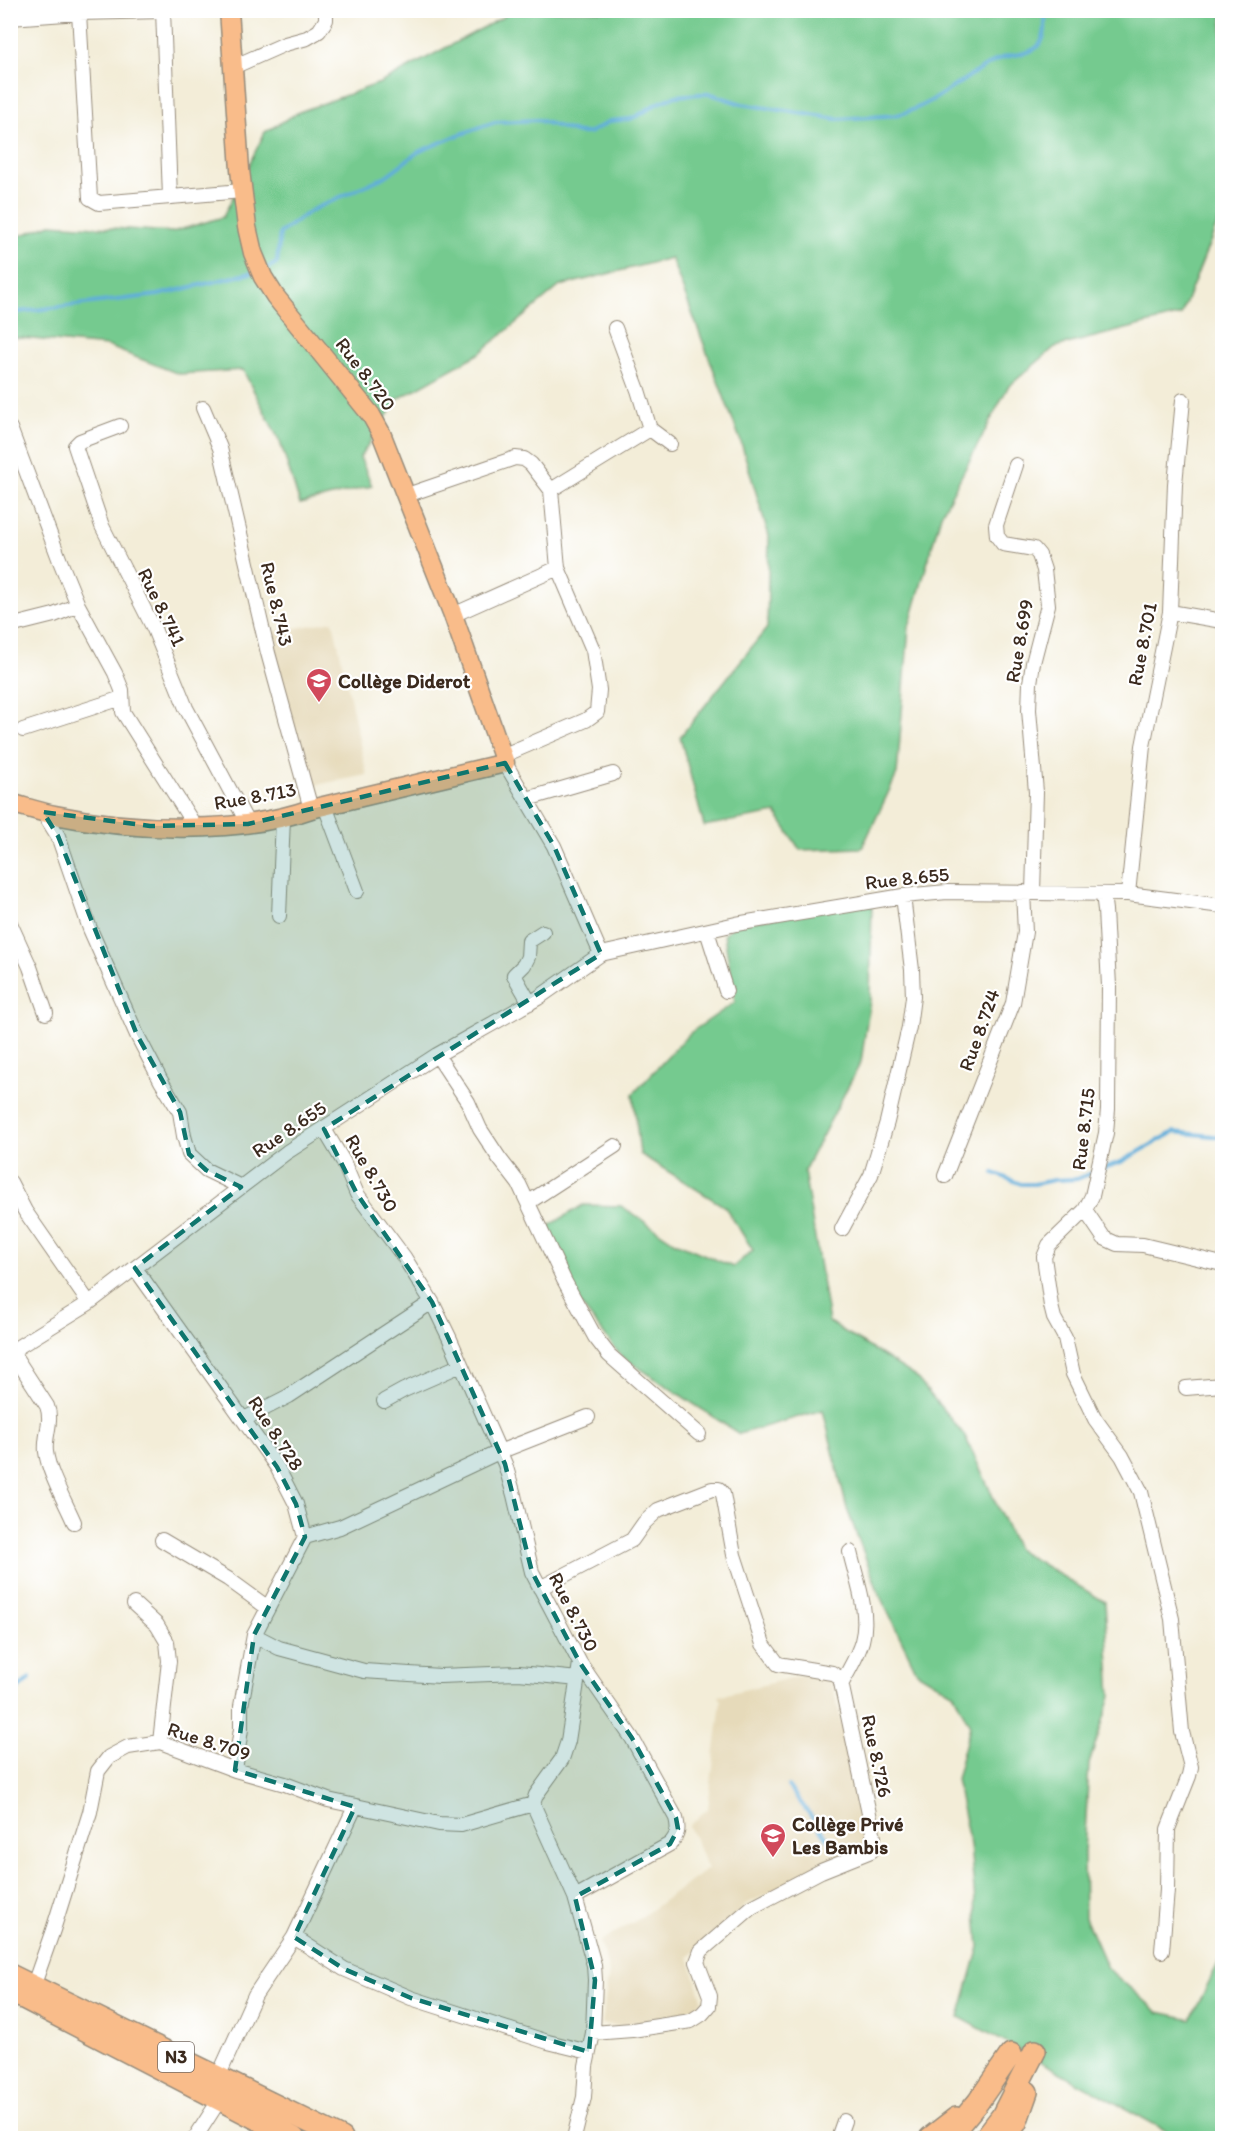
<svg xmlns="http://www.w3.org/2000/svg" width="1233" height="2149" viewBox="0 0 1233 2149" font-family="Itim,sans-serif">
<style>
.built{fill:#e6daba}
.green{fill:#74ca8f;stroke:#587a56;stroke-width:1.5}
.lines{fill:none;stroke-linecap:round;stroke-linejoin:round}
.stream{stroke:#61aeda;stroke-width:4}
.minor-casing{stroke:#978c7b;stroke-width:16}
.major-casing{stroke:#978c7b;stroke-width:21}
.highway-casing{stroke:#978c7b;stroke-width:24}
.minor{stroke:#fff;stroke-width:14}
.major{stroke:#f9bc8a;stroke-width:18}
.highway{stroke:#f9bc8a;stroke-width:21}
.marked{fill:#0f766e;fill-opacity:0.2;stroke:#0f766e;stroke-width:4.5;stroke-dasharray:12 8;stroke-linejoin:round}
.labels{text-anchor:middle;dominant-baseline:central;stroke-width:4.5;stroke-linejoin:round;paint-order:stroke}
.shield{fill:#fff;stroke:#766a62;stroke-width:1.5}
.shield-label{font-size:18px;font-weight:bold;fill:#3b2a1e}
.street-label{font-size:20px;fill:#3b2a1e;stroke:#fff}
.poi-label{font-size:20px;font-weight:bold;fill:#3b2a1e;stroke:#fff;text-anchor:start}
</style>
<rect width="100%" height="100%" fill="#fff"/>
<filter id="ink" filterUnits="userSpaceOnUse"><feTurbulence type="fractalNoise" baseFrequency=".0167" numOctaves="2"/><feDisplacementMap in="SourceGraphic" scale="12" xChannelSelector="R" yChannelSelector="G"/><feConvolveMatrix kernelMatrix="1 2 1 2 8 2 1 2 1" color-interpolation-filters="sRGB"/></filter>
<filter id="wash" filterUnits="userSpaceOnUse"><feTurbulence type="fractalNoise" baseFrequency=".008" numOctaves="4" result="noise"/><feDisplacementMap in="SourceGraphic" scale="24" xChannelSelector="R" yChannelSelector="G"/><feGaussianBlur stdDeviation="1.35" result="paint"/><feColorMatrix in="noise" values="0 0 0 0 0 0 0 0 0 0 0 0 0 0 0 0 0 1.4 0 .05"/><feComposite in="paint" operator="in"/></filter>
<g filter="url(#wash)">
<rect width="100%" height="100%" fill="#f3edd8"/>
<path class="built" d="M333,621L367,775L306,787L270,633Z
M819,1671L830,1677L870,1833L867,1848L748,1903L689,1957L702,1999L696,2009L617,2026L602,2024L609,1972L600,1942L637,1920L708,1869L689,1826L708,1808L721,1701L719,1696Z"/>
<path class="green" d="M506,11H1222V212L1181,315L1055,347L1008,387L941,515L909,627L897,774L862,848L800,850L776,813L704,826L680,737L767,628L769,536L740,439L671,258L560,286L480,353L398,399L360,457L372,486L300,504L280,442L243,370L179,374L107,346L11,337V239L51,224L172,232L223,217L265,132L299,112L380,83L505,16Z
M872,901L870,1001L861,1062L804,1171L829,1322L915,1376L965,1436L1017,1549L1105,1602L1111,1696L1089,1764L1084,1853L1085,1918L1107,1968L1158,2012L1191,2019L1222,1955V2138H1179L959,2017L979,1947L970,1845L956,1779L970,1726L954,1694L917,1672L880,1596L847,1509L823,1410L739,1434L621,1356L570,1291L547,1227L583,1205L621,1206L675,1242L733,1267L753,1250L725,1207L640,1154L633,1094L690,1033L735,1002L724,934L736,924Z"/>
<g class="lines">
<path class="stream" d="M265,269L277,263L280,233L310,211L386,176L418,152L456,136L495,122L538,120L578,133H589L610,121L630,119L639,115L656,104L676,96L699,94H711L742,104L837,119L900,115H897C935,105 964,76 999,59C1010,54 1030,55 1038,46C1047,38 1045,22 1045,10
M10,313L158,295L255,272
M1101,1169L1121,1162L1174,1132L1222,1137
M994,1173L1021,1184H1034L1054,1180L1077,1179L1094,1172
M10,1696L30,1678
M788,1786L814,1820
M817,1824L829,1840"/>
</g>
</g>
<g filter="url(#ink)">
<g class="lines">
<defs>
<path id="minor" d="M163,10L170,197
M163,11L79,13L90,198L99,203L242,191
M10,18L79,13V10
M233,67L285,44L307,38L319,31L326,20V10
M203,408L220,448L268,653L311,809
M120,426L80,441L75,446L102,526L154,629L186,708L248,824
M10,428L60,561L78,605L115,673L122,690L123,712L196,828
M650,429L670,444
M1016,465L996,525L997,536L1003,544L1034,549L1039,555L1044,570L1048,605L1033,663L1030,683L1029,710L1036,792L1033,892
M551,490L650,429L638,390L615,328
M407,495L515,458L524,459L531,464L551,490L558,568L453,615
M1170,612L1222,621
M10,626L54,615L78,605
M23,730L122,698
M502,756L586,720L597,712L599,690L593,650L558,568
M505,763L554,846L601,954
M527,799L613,774
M325,806L357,891
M43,812L58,836L90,929L137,1035L161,1081L180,1112L184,1136L189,1154L206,1170L241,1187
M1103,894L1105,910L1109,986L1108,1109L1106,1133L1092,1196L1085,1210L1104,1238L1117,1244L1143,1245L1222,1264
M1128,894L1143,746L1170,612L1175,484L1183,400
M279,916L283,818
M10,923L30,967L46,1013
M707,931L726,991
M530,1003L514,975L524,965L528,957L529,941L543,932
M437,1055L468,1102L480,1129L499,1158L519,1184L564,1280L595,1337L609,1355L699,1434
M324,1129L343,1161L357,1194L404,1257L432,1302L449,1337L505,1464L514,1495L532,1572L580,1663L568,1741L562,1759L536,1795L533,1804L575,1897L594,1965L595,1980L593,2033L586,2066L584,2097L574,2138
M945,1176L1013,1003L1025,932L1023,892
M10,1182L25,1211L89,1303
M529,1202L615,1146
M1085,1210L1049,1245L1044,1257L1051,1306L1054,1318L1065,1338L1073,1374L1095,1419L1122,1456L1141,1492L1172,1619L1182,1732L1191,1767L1189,1776L1168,1829L1167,1890L1162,1951
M842,1229L871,1175L887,1122L909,1027L913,997L912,970L903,896
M135,1268L277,1467L296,1504L305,1537L254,1635L241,1706V1729L235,1770
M10,1352L89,1303L287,1152L437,1055L538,998L601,954L736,924L903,896L947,892L1128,894L1222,906
M12,1352L47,1406C53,1422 44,1436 46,1452C49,1474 65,1501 74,1522
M1186,1388L1222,1385
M384,1401L404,1390L461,1365
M244,1419L289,1396L432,1302
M305,1537L340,1527L499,1452L588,1417
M162,1540L228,1579L268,1608
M540,1588L632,1540L644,1523L658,1510L712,1489H719L723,1494L734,1555L763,1644L778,1664L832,1673L840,1678L874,1837L871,1851L821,1871L752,1907L701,1951L697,1962L710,1996L709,2006L702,2014L691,2021L632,2030L593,2033
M134,1604L157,1625L167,1642L169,1661L160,1742
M254,1635L279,1648L364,1671L440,1676L519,1673L578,1679
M842,1683C849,1669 858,1656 862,1641C870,1613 856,1579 850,1552
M575,1897L670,1844C678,1835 679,1829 676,1818L632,1738L580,1663
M294,1937L344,1969L411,1998L548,2042L589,2052
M33,1987L53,1930L90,1812L98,1771L109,1757L128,1747L160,1742L235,1770L285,1784L328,1800L439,1824L461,1825L533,1804
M218,2077L255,1995L294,1937L355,1807
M195,2138L220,2099
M838,2138L844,2121"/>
<path id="major" d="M10,803C25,807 40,812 55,815C131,831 238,835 311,809L505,763L453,615L381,433L371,415L275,296L263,277L253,253L247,227L240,170L229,10"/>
<path id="highway" d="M10,1975L342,2138
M10,1991L294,2138
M930,2138L956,2118
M948,2138L978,2102L1011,2054
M985,2138L1002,2116L1035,2051
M1004,2138L1016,2123L1027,2092"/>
</defs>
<use href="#minor" class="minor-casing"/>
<use href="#major" class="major-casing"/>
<use href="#highway" class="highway-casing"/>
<use href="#minor" class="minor"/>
<use href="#major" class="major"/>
<use href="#highway" class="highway"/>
</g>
</g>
<path class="marked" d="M505,763L554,846L601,954L324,1129L357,1194L432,1302L505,1464L532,1572L580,1663L632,1738L676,1818L678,1829L670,1844L575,1897L595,1980L589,2052L411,1998L344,1969L294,1937L355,1807L235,1770L254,1635L305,1537L296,1504L277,1467L135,1268L241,1187L206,1170L189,1154L180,1112L137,1035L58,836L43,812L150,826L248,824Z"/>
<defs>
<symbol id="school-pin" viewBox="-11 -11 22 30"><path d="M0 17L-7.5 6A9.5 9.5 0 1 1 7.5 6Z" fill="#d1495b" stroke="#fff"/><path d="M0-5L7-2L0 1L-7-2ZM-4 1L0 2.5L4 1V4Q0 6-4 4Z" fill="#fff"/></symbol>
</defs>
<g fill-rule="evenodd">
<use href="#school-pin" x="304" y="666" width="30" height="40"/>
<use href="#school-pin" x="758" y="1821" width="30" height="40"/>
</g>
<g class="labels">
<rect class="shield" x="158" y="2042" width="36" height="30" rx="4.5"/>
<g class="shield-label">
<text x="176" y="2057">N3</text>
</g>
<g class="street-label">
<text transform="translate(366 374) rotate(53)">Rue 8.720</text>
<text transform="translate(277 604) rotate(77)">Rue 8.743</text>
<text transform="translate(162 607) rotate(64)">Rue 8.741</text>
<text transform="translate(1019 641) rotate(-80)">Rue 8.699</text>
<text transform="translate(1142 644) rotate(-79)">Rue 8.701</text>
<text transform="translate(255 796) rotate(-10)">Rue 8.713</text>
<text transform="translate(907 878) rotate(-6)">Rue 8.655</text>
<text transform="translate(979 1030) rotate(-70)">Rue 8.724</text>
<text transform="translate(289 1129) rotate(-34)">Rue 8.655</text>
<text transform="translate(1083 1129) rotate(-83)">Rue 8.715</text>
<text transform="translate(372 1173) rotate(60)">Rue 8.730</text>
<text transform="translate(276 1433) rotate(57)">Rue 8.728</text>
<text transform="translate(574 1612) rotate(63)">Rue 8.730</text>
<text transform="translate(209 1741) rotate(18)">Rue 8.709</text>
<text transform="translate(877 1756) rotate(78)">Rue 8.726</text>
</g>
<g class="poi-label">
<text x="338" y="681">Collège Diderot</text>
<text x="792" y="1824">Collège Privé<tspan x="792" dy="23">Les Bambis</tspan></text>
</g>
</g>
<rect width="1233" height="2149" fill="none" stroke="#fff" stroke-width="36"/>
</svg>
